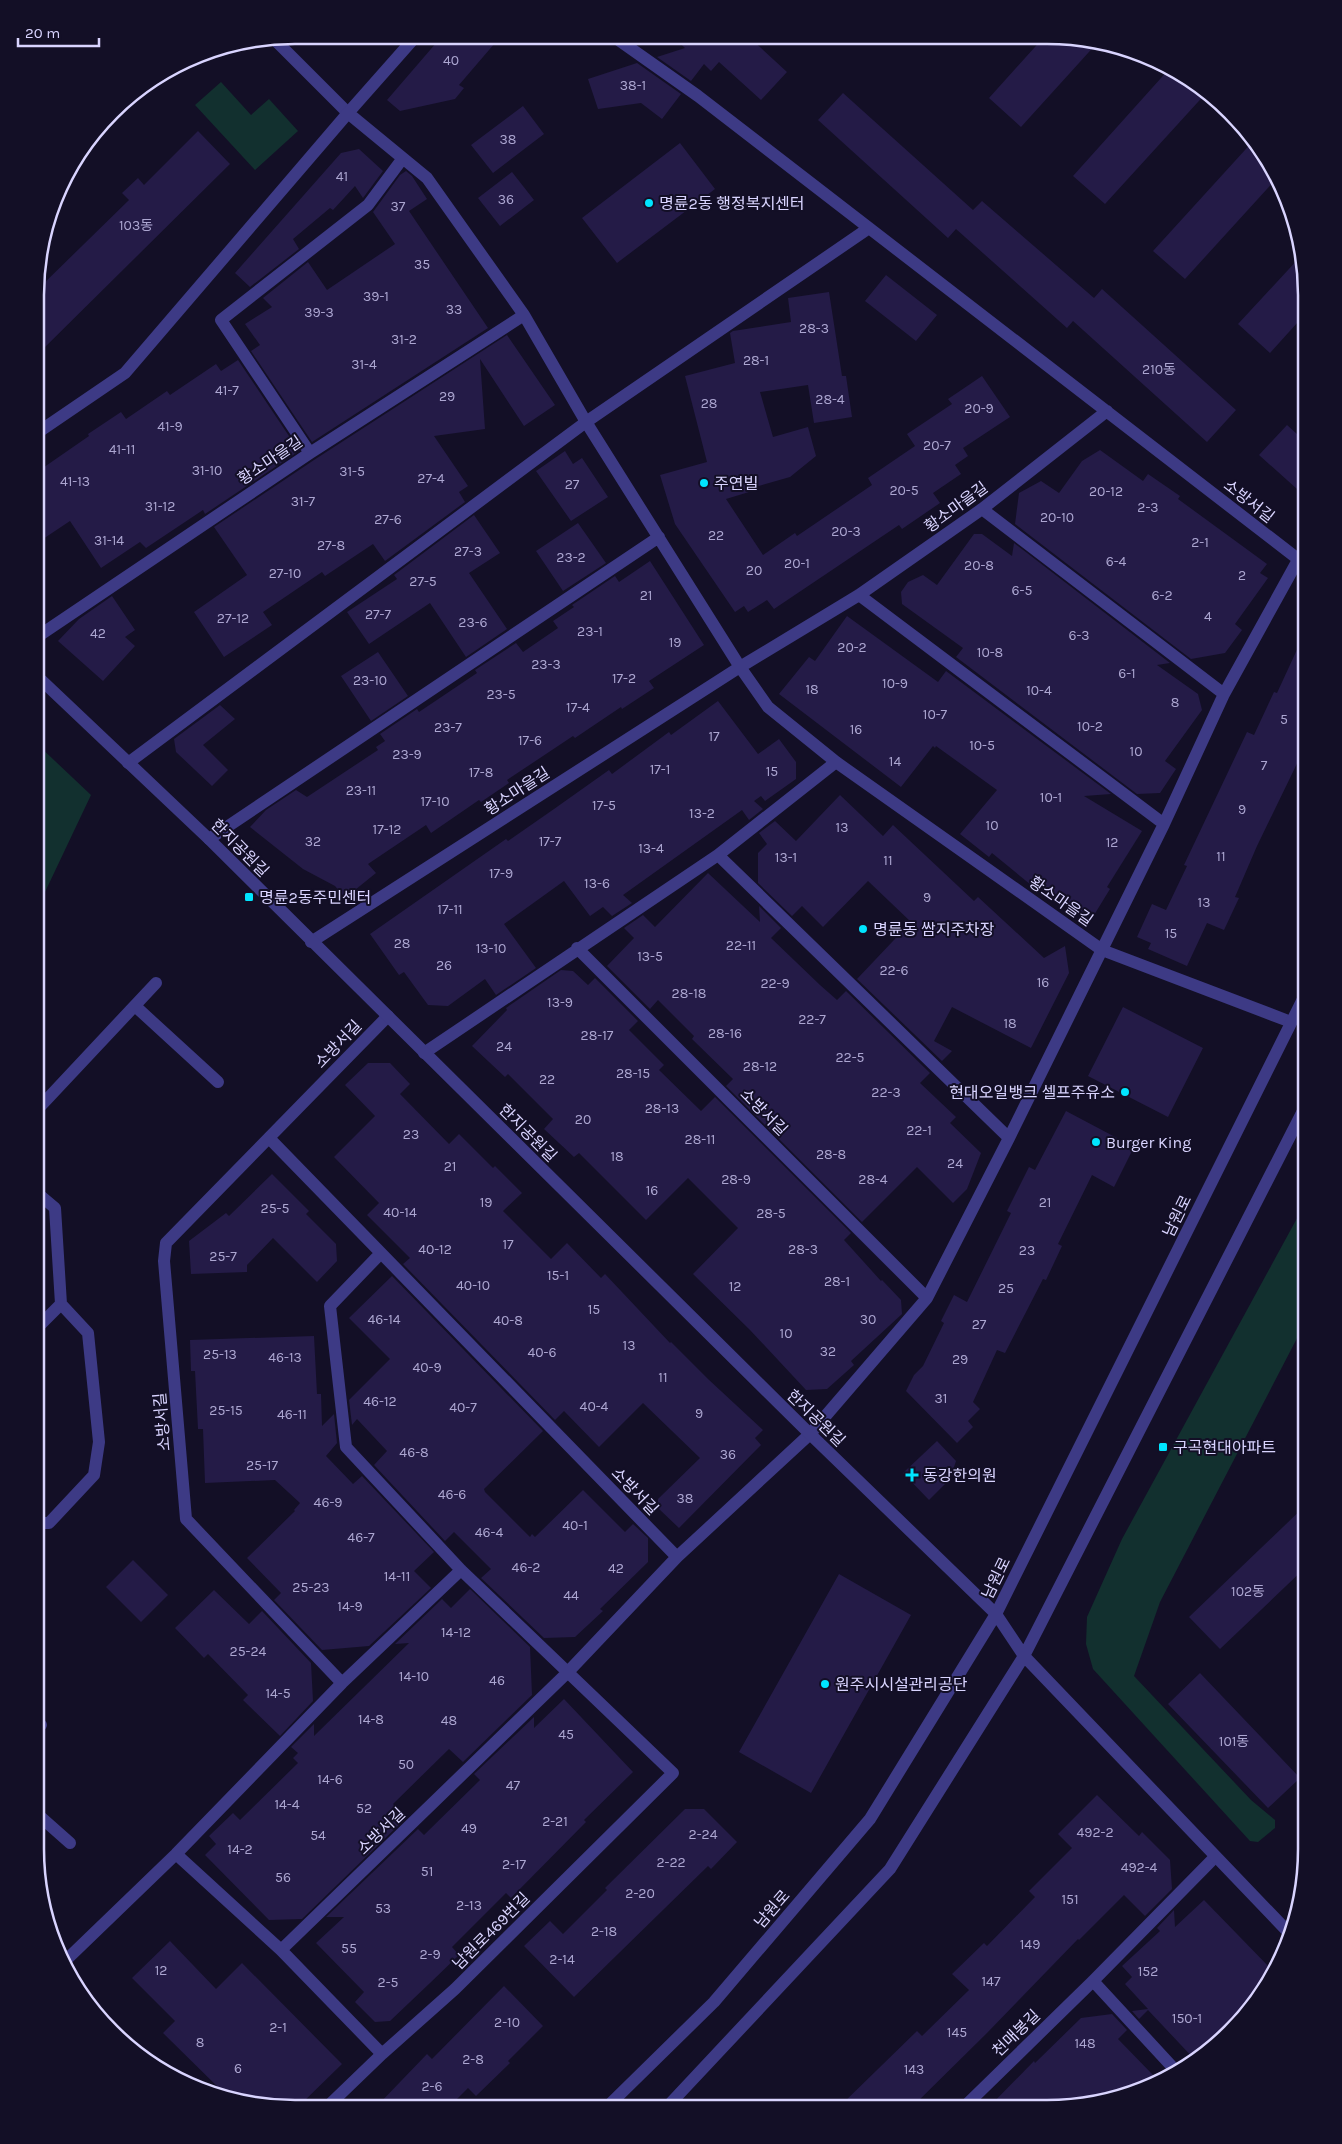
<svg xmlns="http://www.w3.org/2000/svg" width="1342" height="2144" viewBox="0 0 1342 2144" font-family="Karla,'Noto Sans KR',sans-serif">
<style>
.green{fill:#12302f}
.building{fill:#241b47}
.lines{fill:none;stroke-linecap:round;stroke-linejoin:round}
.service{stroke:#3d3a85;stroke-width:12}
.minor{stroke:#3d3a85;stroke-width:12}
.tertiary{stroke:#3d3a85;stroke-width:12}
.poi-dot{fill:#00e5ff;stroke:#130f26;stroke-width:2}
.labels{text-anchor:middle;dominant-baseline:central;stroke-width:4;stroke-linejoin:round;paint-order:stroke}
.number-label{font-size:14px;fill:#aca6d1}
.poi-label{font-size:16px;fill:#d9d4ff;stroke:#130f26;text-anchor:start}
.street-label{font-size:16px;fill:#d9d4ff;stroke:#130f26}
.rim{fill:none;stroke:#d9d4ff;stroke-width:2.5}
</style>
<rect width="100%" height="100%" fill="#130f26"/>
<path class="green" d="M221,82L251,115L269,99L298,131L255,170L195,105Z
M37,744L91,795L36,911Z
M1307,1200V1319L1160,1602L1134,1676L1251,1800L1275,1820V1828L1258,1842L1250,1841L1093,1669L1086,1644L1087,1617L1122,1539Z"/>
<path class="building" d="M443,35L501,36L459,85L464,88L455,99L400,111L387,100Z
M672,36H748L787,72L761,100L719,62L711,71L704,64L691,81L657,57L685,48Z
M1044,37H1082L1098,42L1021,127L989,98Z
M637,63L681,94L662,119L641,103L598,109L588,79Z
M1170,68L1208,91L1105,204L1073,176Z
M843,93L973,210L982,201L1094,298L1102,289L1236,410L1207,442L1073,321L1067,328L956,229L948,238L818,120Z
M523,106L544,134L493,173L471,145Z
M198,131L230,164L37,355V290L129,200L122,193L138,178L144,185Z
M1255,139L1277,178L1185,279L1153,251Z
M680,143L715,189L617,263L582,218Z
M359,149L383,171L363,198L355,186L333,210L330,208L293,239L299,249L250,287L235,273L341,153Z
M406,171L412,176L427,199L409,211L488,328L312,442L251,351L260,345L245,324L272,307L263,298L308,262L327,290L395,244L373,212L400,175Z
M512,172L534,200L500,226L478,198Z
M1300,257L1307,295V312L1270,353L1238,324Z
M886,275L937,315L916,341L865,301Z
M829,292L842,376H846L852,417L814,423L808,385L760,392L773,437L808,427L816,456L790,477L748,489L749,492L726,499L763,555L795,533L797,536L872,485L868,478L915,446L907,434L952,404L948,399L982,376L1010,417L963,448L968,456L955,465L961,474L933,493L940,503L902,529L899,525L774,609L767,600L748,612L744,606L735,612L675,524L660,475L707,462L685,376L735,363L730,333L733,331L791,322L788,298Z
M507,335L555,405L524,426L480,359L485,429L434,436L468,486L459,492L465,502L385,561L373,544L325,576L322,572L263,612L272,625L224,657L194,612L247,575L214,527L314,460Z
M238,360L299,451L205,514L203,510L146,548L140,542L101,568L70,521L37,543V472L89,436L88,434L121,412L126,419L167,391L170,395L216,364L221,371Z
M1287,425L1307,443V498L1259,455Z
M1100,450L1143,481L1148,474L1180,496L1178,499L1267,564L1260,573L1268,578L1235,624L1242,630L1225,653L1191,659L1015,524L1019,493L1041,481L1059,493L1082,461Z
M565,451L573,464L582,458L608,497L571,521L536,471Z
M474,515L500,553L469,573L507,629L466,657L430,603L369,644L347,612L397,579L394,575Z
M578,523L606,563L563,591L536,551Z
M974,534H982L1012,556L1014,543L1170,663L1157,665L1198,694L1202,710L1165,761L1176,769L1160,793L1137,794L956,657L963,648L902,604L901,592L908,582L923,575L937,585Z
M650,561L704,645L649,681L654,688L622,709L621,707L575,738L573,736L507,780L509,783L481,802L479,800L431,833L426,825L368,864L376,873L345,898L335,886L303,869L250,827L266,810L296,790L307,797L378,750L376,747L385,741L380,734L417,709L419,712L477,673L475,670L516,643L523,652L558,628L553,621L574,607L572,605L615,576L619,582Z
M112,596L135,630L125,637L135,646L103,681L58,641L79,619Z
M847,616L938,682L946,671L1111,794L1084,796L1142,831L1107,887L1110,889L1091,920L1037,886L1036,889L992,853L989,857L960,834L997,790L936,746L935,748L933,746L901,787L779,694L809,657L815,661Z
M1307,628V743L1257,846L1235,897L1239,898L1224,930L1207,923L1187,966L1148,949L1151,943L1137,937L1152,904L1166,910L1187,866L1184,865L1247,732L1254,735L1274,692L1277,693Z
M378,652L408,696L371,721L341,676Z
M718,701L758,754L779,739L796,762V779L765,801L761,796L754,801L763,809L749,820L742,810L623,895L632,903L612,916L603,907L590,916L564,881L504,924L536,968L496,995L485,979L448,1006L428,1005L404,972L399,975L370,934L506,839L508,841L554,809L609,770L612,774L669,732L671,735Z
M220,705L235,719L203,745L228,770L212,786L176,752L174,739Z
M840,795L883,836L893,825L974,901L978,897L1044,958L1065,946L1069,973L1031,1048L952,1007L934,1041L952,1051L942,1061L857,979L911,922L868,881L823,927L802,906L792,916L758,883V853L767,844L759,833L775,821L796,841Z
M708,873L760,922L759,906L781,928L771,938L820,985L837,1000L846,991L930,1073L920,1083L956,1117L950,1123L981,1153L967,1189L953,1203L917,1167L862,1222L726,1086L733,1079L692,1039L694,1036L658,1000L650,1009L607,966L634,938L624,928L643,915L655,927Z
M561,970L573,971L588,985L595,978L638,1021L629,1030L664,1065L659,1070L701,1111L715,1097L851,1233L844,1240L881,1281L882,1280L901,1300L902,1314L851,1361L854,1365L827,1389L806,1390L750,1330L693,1274L738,1228L688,1178L646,1220L579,1153L574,1157L544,1129L553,1119L508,1074L505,1077L472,1046L507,1010L506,1008Z
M1123,1007L1203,1048L1168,1117L1088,1076Z
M368,1063H390L410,1084L400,1094L449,1144L459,1134L493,1168L495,1166L522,1193L503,1211L551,1259L567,1243L601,1278L605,1274L670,1343L671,1342L708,1379L763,1430L755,1438L761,1445L679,1528L658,1508V1499L700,1458L643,1403L599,1447L564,1411L555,1420L403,1264L410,1258L367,1215L379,1203L334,1157L375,1116L345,1085Z
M1066,1111L1134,1147L1114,1187L1092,1175L1058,1244L1062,1246L1046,1280L1043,1279L1005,1353L997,1350L973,1402L980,1409L968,1421L973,1427L957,1443L906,1391L914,1375L923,1366L944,1323L941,1321L954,1295L967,1302L1011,1213L1007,1211L1029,1167L1035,1170Z
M272,1174L309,1211L306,1214L336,1244L337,1261L317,1282L273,1238L247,1265V1272L191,1274L189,1241L226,1213L229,1216Z
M392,1276L543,1431L484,1489L485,1492L530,1537L532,1534L535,1537L583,1490L625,1532L633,1524L648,1538V1562L600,1609L603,1611L575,1637L544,1638L481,1578L491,1569L454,1532L445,1541L374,1465L387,1451L357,1419L352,1425L349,1400L390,1359L349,1318Z
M314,1336L317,1394H321L322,1426L334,1414L337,1443L326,1456L353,1484L362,1476L434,1552L414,1571L431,1588L369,1646L322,1650L274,1600L281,1593L247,1558L295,1511L294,1510L300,1503L275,1480L205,1483L203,1429H198L195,1371H191L190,1340Z
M937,1441L956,1461L950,1479L929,1500L903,1473Z
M1307,1504V1566L1220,1649L1189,1617Z
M133,1560L168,1595L141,1622L106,1587Z
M839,1574L911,1615L811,1793L739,1752Z
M470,1589L530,1647L532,1695L463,1762L449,1749L393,1804L406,1818L302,1919L269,1920L205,1855L216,1844L209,1836L233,1813L240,1820L298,1763L293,1758L298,1753L291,1747L314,1724V1736L409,1643L395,1644L442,1599L451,1608Z
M214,1590L249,1624L262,1611L311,1663L313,1701L280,1736L243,1700L248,1695L208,1654L204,1658L175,1628Z
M1200,1673L1300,1778L1268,1808L1168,1704Z
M564,1699L633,1772L584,1820L586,1822L511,1898L506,1893L452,1947L459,1955L430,1983L390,2021L375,2022L355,2002L364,1992L316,1943L344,1917H326L418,1829L424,1835L480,1780L474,1774L534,1717V1728Z
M1097,1795L1139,1836L1142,1832L1170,1860L1172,1889L1145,1916L1124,1895L1079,1940L1078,1939L986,2034L910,2109L838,2108L917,2031L922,2036L969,1990L952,1974L984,1943L987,1946L1035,1897L1029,1891L1072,1848L1058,1834Z
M685,1809H704L737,1842L711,1869L708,1866L574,1997L524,1946L550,1921L563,1934L607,1890L605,1888Z
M1204,1900L1274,1972L1263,1994L1206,2055L1196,2061L1148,2010L1139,2019L1132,2011L1148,2009L1125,1984L1132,1977L1122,1966L1160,1931L1157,1928L1174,1910L1175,1927Z
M170,1941L216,1989L242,1963L342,2064L298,2107H261L229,2098L163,2033L175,2021L132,1978Z
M504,1986L543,2026L508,2061L510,2063L476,2096L468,2088L449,2107H376L427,2054L432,2059Z
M1112,2014L1127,2030L1118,2039L1153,2075L1147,2081L1152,2086L1147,2089L1048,2109H987L1034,2061L1035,2063L1081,2018Z"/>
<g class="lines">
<path class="service" d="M274,39L348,113
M135,1006L218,1082
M36,1111L156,983
M36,1329L61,1304
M35,1523H49L94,1475L99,1442L88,1333L61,1304L55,1208L36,1192
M35,1731L41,1725
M35,1812L70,1843"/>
<path class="minor" d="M613,36L698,96L1307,566
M348,113L417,35
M37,433L125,373L348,113L427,178L524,315L586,422L740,667L768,707L836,762L1102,950L1291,1022
M310,453L221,320L368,205L403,158
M982,509L1224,694
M859,595L1164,824
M37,637L310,453L524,315
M128,763L586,422L869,228
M209,839L659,537
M718,855L1009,1138
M311,942L740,667L859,595L982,509L1107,411
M577,948L927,1298
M424,1053L718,855L836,762
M269,1138L677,1557
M342,1683L186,1519L164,1261L166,1243L388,1016
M176,1854L281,1950L382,2054
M281,1950L567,1673L677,1557L810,1434L927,1298L1009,1138L1164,824L1224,694L1298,560
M63,1963L176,1854L342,1683L461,1570
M1093,1981L1177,2072
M327,2107L382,2054L455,1989L673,1773L461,1570L346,1447L330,1306L381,1253
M962,2109L1093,1981L1215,1857"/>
<path class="tertiary" d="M37,676L209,839L810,1434L996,1614L1024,1656L1292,1936
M606,2108L714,2002L870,1819L996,1614L1307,991
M666,2108L890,1869L1024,1656L1307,1103"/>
</g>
<g class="poi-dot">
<circle cx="649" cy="203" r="5"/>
<circle cx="704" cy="483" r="5"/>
<rect x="244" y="892" width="10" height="10" rx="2.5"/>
<circle cx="863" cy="929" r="5"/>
<circle cx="1125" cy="1092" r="5"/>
<circle cx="1096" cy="1142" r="5"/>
<rect x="1158" y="1442" width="10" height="10" rx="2.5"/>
<path d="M909.5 1467.5h5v5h5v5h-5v5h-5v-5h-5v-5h5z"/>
<circle cx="825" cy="1684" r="5"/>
</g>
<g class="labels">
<g class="number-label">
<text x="451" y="60">40</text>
<text x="633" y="85">38-1</text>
<text x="508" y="139">38</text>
<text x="342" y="176">41</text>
<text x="506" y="199">36</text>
<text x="398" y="206">37</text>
<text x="136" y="225">103동</text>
<text x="422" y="264">35</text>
<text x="376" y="296">39-1</text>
<text x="454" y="309">33</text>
<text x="319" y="312">39-3</text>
<text x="814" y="328">28-3</text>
<text x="404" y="339">31-2</text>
<text x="756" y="360">28-1</text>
<text x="364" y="364">31-4</text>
<text x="1159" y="369">210동</text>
<text x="227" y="390">41-7</text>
<text x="447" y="396">29</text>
<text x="830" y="399">28-4</text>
<text x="709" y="403">28</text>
<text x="979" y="408">20-9</text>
<text x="170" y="426">41-9</text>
<text x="937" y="445">20-7</text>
<text x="122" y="449">41-11</text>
<text x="207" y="470">31-10</text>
<text x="352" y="471">31-5</text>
<text x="431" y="478">27-4</text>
<text x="75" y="481">41-13</text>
<text x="572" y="484">27</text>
<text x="904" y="490">20-5</text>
<text x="1106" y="491">20-12</text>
<text x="303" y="501">31-7</text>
<text x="160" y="506">31-12</text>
<text x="1148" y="507">2-3</text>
<text x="1057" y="517">20-10</text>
<text x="388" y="519">27-6</text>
<text x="846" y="531">20-3</text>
<text x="716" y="535">22</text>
<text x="109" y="540">31-14</text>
<text x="1200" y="542">2-1</text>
<text x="331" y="545">27-8</text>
<text x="468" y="551">27-3</text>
<text x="571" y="557">23-2</text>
<text x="1116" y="561">6-4</text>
<text x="797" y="563">20-1</text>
<text x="979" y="565">20-8</text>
<text x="754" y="570">20</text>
<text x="285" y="573">27-10</text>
<text x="1242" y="575">2</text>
<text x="423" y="581">27-5</text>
<text x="1022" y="590">6-5</text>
<text x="646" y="595">21</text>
<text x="1162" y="595">6-2</text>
<text x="378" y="614">27-7</text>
<text x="1208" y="616">4</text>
<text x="233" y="618">27-12</text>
<text x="473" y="622">23-6</text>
<text x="590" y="631">23-1</text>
<text x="98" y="633">42</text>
<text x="1079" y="635">6-3</text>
<text x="675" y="642">19</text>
<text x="852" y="647">20-2</text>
<text x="990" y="652">10-8</text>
<text x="546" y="664">23-3</text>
<text x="1127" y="673">6-1</text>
<text x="624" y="678">17-2</text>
<text x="370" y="680">23-10</text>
<text x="895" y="683">10-9</text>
<text x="812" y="689">18</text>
<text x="1039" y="690">10-4</text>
<text x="501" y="694">23-5</text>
<text x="1175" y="702">8</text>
<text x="578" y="707">17-4</text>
<text x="935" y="714">10-7</text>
<text x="1284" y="719">5</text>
<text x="1090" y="726">10-2</text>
<text x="448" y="727">23-7</text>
<text x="856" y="729">16</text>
<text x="714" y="736">17</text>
<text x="530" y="740">17-6</text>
<text x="982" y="745">10-5</text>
<text x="1136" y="751">10</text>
<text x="407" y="754">23-9</text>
<text x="895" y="761">14</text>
<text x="1264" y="765">7</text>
<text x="660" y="769">17-1</text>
<text x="772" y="771">15</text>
<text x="481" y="772">17-8</text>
<text x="361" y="790">23-11</text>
<text x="1051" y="797">10-1</text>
<text x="435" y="801">17-10</text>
<text x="604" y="805">17-5</text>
<text x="1242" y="809">9</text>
<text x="702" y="813">13-2</text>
<text x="992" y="825">10</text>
<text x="842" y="827">13</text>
<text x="387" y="829">17-12</text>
<text x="313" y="841">32</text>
<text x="550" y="841">17-7</text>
<text x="1112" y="842">12</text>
<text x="651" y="848">13-4</text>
<text x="1221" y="856">11</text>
<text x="786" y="857">13-1</text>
<text x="888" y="860">11</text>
<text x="501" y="873">17-9</text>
<text x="597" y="883">13-6</text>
<text x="927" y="897">9</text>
<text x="1204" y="902">13</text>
<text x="450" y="909">17-11</text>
<text x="1171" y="933">15</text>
<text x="402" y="943">28</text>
<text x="741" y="945">22-11</text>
<text x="491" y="948">13-10</text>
<text x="650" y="956">13-5</text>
<text x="444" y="965">26</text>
<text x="894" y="970">22-6</text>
<text x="1043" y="982">16</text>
<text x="775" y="983">22-9</text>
<text x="689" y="993">28-18</text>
<text x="560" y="1002">13-9</text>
<text x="812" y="1019">22-7</text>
<text x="1010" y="1023">18</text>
<text x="725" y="1033">28-16</text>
<text x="597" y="1035">28-17</text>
<text x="504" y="1046">24</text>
<text x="850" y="1057">22-5</text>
<text x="760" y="1066">28-12</text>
<text x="633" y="1073">28-15</text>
<text x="547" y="1079">22</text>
<text x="886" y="1092">22-3</text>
<text x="662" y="1108">28-13</text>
<text x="583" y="1119">20</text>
<text x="919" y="1130">22-1</text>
<text x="411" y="1134">23</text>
<text x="700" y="1139">28-11</text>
<text x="831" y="1154">28-8</text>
<text x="617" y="1156">18</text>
<text x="955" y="1163">24</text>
<text x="450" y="1166">21</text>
<text x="736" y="1179">28-9</text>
<text x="873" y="1179">28-4</text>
<text x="652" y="1190">16</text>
<text x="486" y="1202">19</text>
<text x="1045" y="1202">21</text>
<text x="275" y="1208">25-5</text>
<text x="400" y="1212">40-14</text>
<text x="771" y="1213">28-5</text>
<text x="508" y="1244">17</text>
<text x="435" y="1249">40-12</text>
<text x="803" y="1249">28-3</text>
<text x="1027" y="1250">23</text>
<text x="223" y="1256">25-7</text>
<text x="558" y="1275">15-1</text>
<text x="837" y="1281">28-1</text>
<text x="473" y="1285">40-10</text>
<text x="735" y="1286">12</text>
<text x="1006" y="1288">25</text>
<text x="594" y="1309">15</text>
<text x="384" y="1319">46-14</text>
<text x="868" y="1319">30</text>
<text x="508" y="1320">40-8</text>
<text x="979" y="1324">27</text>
<text x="786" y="1333">10</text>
<text x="629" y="1345">13</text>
<text x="828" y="1351">32</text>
<text x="542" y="1352">40-6</text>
<text x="220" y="1354">25-13</text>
<text x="285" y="1357">46-13</text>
<text x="960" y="1359">29</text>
<text x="427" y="1367">40-9</text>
<text x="663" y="1377">11</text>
<text x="941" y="1398">31</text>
<text x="380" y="1401">46-12</text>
<text x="594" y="1406">40-4</text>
<text x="463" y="1407">40-7</text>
<text x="226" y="1410">25-15</text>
<text x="699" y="1413">9</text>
<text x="292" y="1414">46-11</text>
<text x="414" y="1452">46-8</text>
<text x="728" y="1454">36</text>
<text x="262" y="1465">25-17</text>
<text x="452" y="1494">46-6</text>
<text x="685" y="1498">38</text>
<text x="328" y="1502">46-9</text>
<text x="575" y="1525">40-1</text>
<text x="489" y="1532">46-4</text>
<text x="361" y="1537">46-7</text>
<text x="526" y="1567">46-2</text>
<text x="616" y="1568">42</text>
<text x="397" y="1576">14-11</text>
<text x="311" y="1587">25-23</text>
<text x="1248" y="1591">102동</text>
<text x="571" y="1595">44</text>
<text x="350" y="1606">14-9</text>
<text x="456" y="1632">14-12</text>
<text x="248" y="1651">25-24</text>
<text x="414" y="1676">14-10</text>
<text x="497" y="1680">46</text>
<text x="278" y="1693">14-5</text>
<text x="371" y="1719">14-8</text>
<text x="449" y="1720">48</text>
<text x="566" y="1734">45</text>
<text x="1234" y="1741">101동</text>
<text x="406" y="1764">50</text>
<text x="330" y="1779">14-6</text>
<text x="513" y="1785">47</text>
<text x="287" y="1804">14-4</text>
<text x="364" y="1808">52</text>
<text x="555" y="1821">2-21</text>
<text x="469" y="1828">49</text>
<text x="1095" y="1832">492-2</text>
<text x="703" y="1834">2-24</text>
<text x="318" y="1835">54</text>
<text x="240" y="1849">14-2</text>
<text x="671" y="1862">2-22</text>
<text x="514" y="1864">2-17</text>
<text x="1139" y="1867">492-4</text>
<text x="427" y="1871">51</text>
<text x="283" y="1877">56</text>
<text x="640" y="1893">2-20</text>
<text x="1070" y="1899">151</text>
<text x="469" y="1905">2-13</text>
<text x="383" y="1908">53</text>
<text x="604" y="1931">2-18</text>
<text x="1030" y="1944">149</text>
<text x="349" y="1948">55</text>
<text x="430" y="1954">2-9</text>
<text x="562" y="1959">2-14</text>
<text x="161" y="1970">12</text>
<text x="1148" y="1971">152</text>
<text x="991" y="1981">147</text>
<text x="388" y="1982">2-5</text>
<text x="1187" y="2018">150-1</text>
<text x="507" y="2022">2-10</text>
<text x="278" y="2027">2-1</text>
<text x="957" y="2032">145</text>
<text x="200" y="2042">8</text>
<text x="1085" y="2043">148</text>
<text x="473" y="2059">2-8</text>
<text x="238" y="2068">6</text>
<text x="914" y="2069">143</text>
<text x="432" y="2086">2-6</text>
</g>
<g class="poi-label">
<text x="659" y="203">명륜2동 행정복지센터</text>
<text x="714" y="483">주연빌</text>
<text x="259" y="897">명륜2동주민센터</text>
<text x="873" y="929">명륜동 쌈지주차장</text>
<text x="1115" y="1092" text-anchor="end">현대오일뱅크 셀프주유소</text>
<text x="1106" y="1142">Burger King</text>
<text x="1173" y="1447">구곡현대아파트</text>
<text x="923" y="1475">동강한의원</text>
<text x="835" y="1684">원주시시설관리공단</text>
</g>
<g class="street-label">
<text transform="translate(270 460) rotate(-34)">황소마을길</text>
<text transform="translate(1249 501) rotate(38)">소방서길</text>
<text transform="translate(956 507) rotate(-36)">황소마을길</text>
<text transform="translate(517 791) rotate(-33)">황소마을길</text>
<text transform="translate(240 848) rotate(45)">한지공원길</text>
<text transform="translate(1061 901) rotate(35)">황소마을길</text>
<text transform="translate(338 1044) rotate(-46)">소방서길</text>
<text transform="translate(764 1112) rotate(45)">소방서길</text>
<text transform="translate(528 1133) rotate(45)">한지공원길</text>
<text transform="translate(1177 1216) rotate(-64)">남원로</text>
<text transform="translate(816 1418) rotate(44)">한지공원길</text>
<text transform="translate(162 1422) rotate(-95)">소방서길</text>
<text transform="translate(635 1491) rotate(46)">소방서길</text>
<text transform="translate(996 1578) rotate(-64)">남원로</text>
<text transform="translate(381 1831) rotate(-44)">소방서길</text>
<text transform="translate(772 1909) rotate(-49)">남원로</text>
<text transform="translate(491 1931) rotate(-45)">남원로469번길</text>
<text transform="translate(1016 2033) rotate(-44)">천매봉길</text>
</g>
</g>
<path d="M0 0H1342V2144H0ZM295 44H1047A251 251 0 0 1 1298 295V1849A251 251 0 0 1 1047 2100H295A251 251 0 0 1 44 1849V295A251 251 0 0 1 295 44Z" fill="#130f26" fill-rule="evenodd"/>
<path class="rim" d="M295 44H1047A251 251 0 0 1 1298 295V1849A251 251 0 0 1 1047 2100H295A251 251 0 0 1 44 1849V295A251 251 0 0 1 295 44Z"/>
<path d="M18 38v8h81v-8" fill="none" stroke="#d9d4ff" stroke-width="2.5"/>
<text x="25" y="38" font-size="15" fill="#d9d4ff" stroke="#130f26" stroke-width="4" paint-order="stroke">20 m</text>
</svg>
